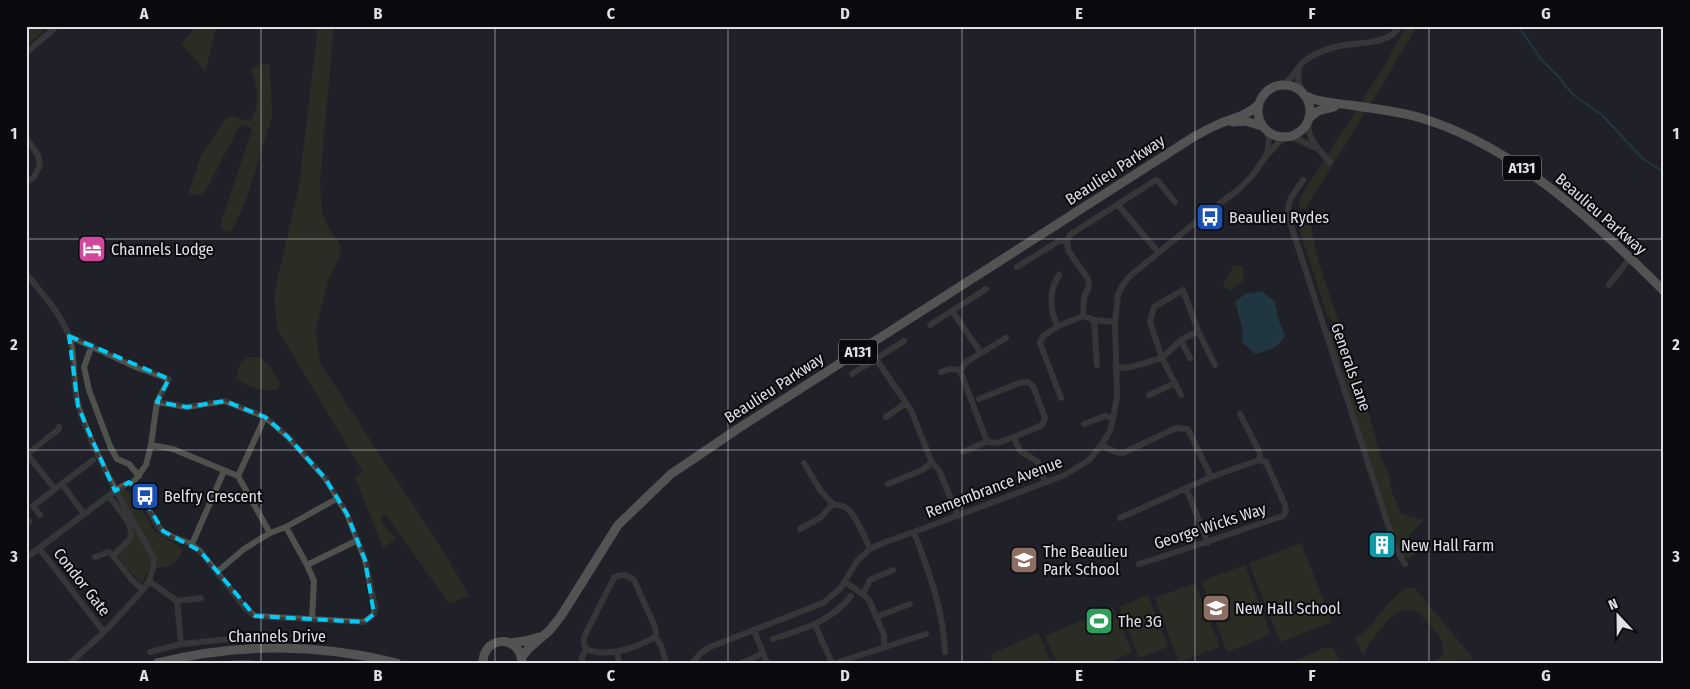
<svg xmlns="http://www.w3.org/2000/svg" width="1690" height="689" viewBox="0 0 1690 689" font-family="'Fira Sans Condensed',sans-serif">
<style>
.green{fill:#383a1f}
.water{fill:#20505f}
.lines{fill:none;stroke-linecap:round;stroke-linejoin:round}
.stream{stroke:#20505f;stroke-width:2}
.minor{stroke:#4f514c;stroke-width:6}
.highway{stroke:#8f9288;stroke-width:9}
.marked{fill:none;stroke:#03cbf9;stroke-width:4;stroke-dasharray:10 6;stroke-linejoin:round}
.grid{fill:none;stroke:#e0e0e6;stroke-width:1;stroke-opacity:0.55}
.labels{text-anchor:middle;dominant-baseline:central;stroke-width:4;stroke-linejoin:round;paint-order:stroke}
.shield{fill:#0a0a0e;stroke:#a0a0a5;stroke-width:1}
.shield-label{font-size:15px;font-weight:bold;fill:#e0e0e6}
.street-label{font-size:16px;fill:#e0e0e6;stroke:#0a0a0e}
.poi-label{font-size:16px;fill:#e0e0e6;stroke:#0a0a0e;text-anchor:start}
.neatline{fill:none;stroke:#e0e0e6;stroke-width:2}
.grid-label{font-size:16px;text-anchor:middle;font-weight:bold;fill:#e0e0e6}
</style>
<rect width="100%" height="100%" fill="#202028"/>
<path class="green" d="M26,26H49L29,44L26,41Z
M197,26H217L205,72L181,43Z
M318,26H334L320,181L322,212L327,225L341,247L339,258L328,280L316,329L320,363L447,557L469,596L449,603L385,514L381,517V522L396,539L383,548L355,477L363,472L277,329L274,295L299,185Z
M1406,26H1417L1375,97L1305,209L1299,208L1300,198L1383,68Z
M260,64H268L270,66L272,117L246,200L233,229L229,232L225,231L221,227L222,219L252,130L251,127L243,125L238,129L203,195L190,194L189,192L202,153L226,119L232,116L247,121L252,119C260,100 258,89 251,71V69Z
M1301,214L1310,215C1313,252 1327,287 1339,322L1336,325L1327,315L1298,225Z
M1232,266H1243L1244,280L1230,291L1224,286L1223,283L1231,272Z
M1332,328L1340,334L1347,347L1354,366L1356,385L1369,415L1382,460L1390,478L1391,489L1401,514L1424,520L1409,535L1415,553L1410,558L1406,559L1400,551L1374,471L1343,379L1342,363L1334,357L1328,333Z
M247,357L261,358L271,368L280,384L277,390C261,391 248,387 236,378L240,364Z
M123,488L137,500L154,531L183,549C173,569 169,566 149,569L142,583L126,567L117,554L132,540L135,530L117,492Z
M1301,543L1332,622L1280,642L1249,563Z
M1245,565L1271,635L1227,652L1201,581Z
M1195,583L1220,647L1179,662L1155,598Z
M1407,588H1415L1471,656L1472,660C1462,657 1455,661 1446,663C1441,663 1436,663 1432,663C1436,660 1442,658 1443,652C1444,641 1437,632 1430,625C1426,620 1421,614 1416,611C1402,604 1387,621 1380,630C1374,638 1366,646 1363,656L1355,638C1372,630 1388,598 1407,588Z
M1148,595L1168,647L1139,658L1119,607Z
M1113,607L1132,652L1107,663H1057L1045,636Z
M1038,633L1051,663H993L990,655Z
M1324,648H1333C1337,653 1340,657 1337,663H1290Z"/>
<path class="water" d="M1262,291L1275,302L1279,321L1285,336C1279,348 1267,351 1255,354L1242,342L1243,331L1235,301L1246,294Z"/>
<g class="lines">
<path class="stream" d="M1518,26L1541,59L1559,77L1567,88L1575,96L1602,115L1643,159L1664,172"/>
<path class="minor" d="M26,53L57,26
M1299,70L1298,81L1303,93
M1282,85C1294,77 1294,72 1303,62C1311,55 1324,50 1335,47C1355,41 1388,47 1400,26
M1308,122C1308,140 1318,149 1330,162
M1266,130L1269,138L1267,155
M1290,137L1297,139L1316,148
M26,138L38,155L40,165L34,177L26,182
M1303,180C1294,194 1285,201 1289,219L1396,549L1405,564
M1118,205L1159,253
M1017,267L1059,241H1067
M26,273C41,294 60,311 69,336C77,358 71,385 79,408C97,461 126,509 154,558L153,568L149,581L143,590L104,632L70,663
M1609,285L1630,258
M1183,290L1198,331L1181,340L1162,358L1150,322L1154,307Z
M952,311L981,353
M1083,316L1084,298L1089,286L1088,279L1068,250L1067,241L1071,234L1156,180L1158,181L1175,202
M1083,316L1094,320L1115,322
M1094,320L1097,365
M930,325L986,289
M1058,326C1049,311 1049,290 1059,275
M1198,331L1215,365
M1006,338L966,362L961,370V373L986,439C993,447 1004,440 1014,437L1020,451L1038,462L1045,482
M1181,340L1190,358
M92,345L84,367L89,390L110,446L117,459L129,464L139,476
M876,359L911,410L932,463L939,470L958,516
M1117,368C1132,369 1147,362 1162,358L1181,395
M941,372L949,369L961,370
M852,374L904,341
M1149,395L1175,383
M1061,398L1040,343L1043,336L1058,326L1083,316
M979,399L1019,383L1028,382L1033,386L1045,418L1042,425L1014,437
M1240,414L1260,453L1259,460
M886,417L906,403
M1084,424L1105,416L1113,418
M1102,444C1109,450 1115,453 1123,453L1176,428L1188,429L1211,477L1259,460L1266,462L1285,505L1286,511L1283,516C1235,532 1187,549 1139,564
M151,445L173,449L238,476L270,533
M963,452L988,441
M27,454L55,489
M26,455L59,429V427
M804,463L820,490L833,504
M238,476L265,417
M62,484L84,514
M132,484C147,496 149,518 162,531C170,538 182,539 191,544C194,546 197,549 200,551L246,609L255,616L364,622L374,614L375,607L365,560L347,514L325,478L288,437L265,417L225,401L187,407L157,402
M888,484L922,470L932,463
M1186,488L1208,543
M109,496C115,505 136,527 130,538C128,542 116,552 113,556L132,580L143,590
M40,515L33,506L93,460
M1120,518L1211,477
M26,524L29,521
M286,527L307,565L314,581L312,619
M800,529L820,518L833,504C836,505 842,505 845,507C854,512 866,539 870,549
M914,532C929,573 943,608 945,652
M192,544L224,471
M39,548L104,632
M95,557L109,552L113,556
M26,558L115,491L126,484H132L146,465L151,445L157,402L169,379L138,368L69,336
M307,565L358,540
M217,572L244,549L270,533L286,527L338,498
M149,581L177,601L181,644
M845,582L863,594L869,600L884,635V646
M863,594L870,580L893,570
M177,601L201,598
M876,617L910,604
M815,625L832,663
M754,630L767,663
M655,637C636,648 607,658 586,649C582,642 584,638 587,631L614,578L618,576L626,575L634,580L655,627L656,634L655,637L661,645L666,663
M773,639C805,628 829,623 851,596
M617,651L619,663
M150,652L181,644L230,639
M235,663H250
M582,663V657L586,649
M692,663L701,653L710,647L823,603L840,589L857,561L870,549L885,542L914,532L1065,475L1089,460L1102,444L1110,431L1113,418L1117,397L1115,322L1118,295L1122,286L1130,276L1207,213L1239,189L1252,176L1266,156L1284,137
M742,663L763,653
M836,663L926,634"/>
<path class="highway" d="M1258 111a26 26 0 1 1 52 0a26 26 0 1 1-52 0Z
M1306,96C1320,103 1335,103 1350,105C1374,109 1398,111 1421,118C1517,147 1594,222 1664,291
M1309,118L1318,111L1334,107
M1233,122L1245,121L1262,126
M510,643L525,641L539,637
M521,658L529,648L549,631L561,616L618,525L671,474L739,428L1195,136C1204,131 1212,127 1221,123C1234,118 1248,115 1258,105
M157,663C237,643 317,643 397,663
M483,663C483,636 518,634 522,660"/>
</g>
<path d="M0 0H1690V689H0ZM69,336L169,379L157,402L187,407L225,401L265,417L288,437L325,478L347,514L365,560L374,614L364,622L255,616L200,551L163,531L138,489L129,482L115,491L91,437L78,406Z" fill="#202028" fill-opacity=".55" fill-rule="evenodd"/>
<path class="marked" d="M69,336L169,379L157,402L187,407L225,401L265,417L288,437L325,478L347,514L365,560L374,614L364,622L255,616L200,551L163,531L138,489L129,482L115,491L91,437L78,406Z"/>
<path class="grid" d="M261,26V663M495,26V663M728,26V663M962,26V663M1195,26V663M1429,26V663M26,239H1664M26,450H1664"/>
<defs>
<symbol id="bus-square" viewBox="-11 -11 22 22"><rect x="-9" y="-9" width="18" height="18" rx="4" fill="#1a4fb4" stroke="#0a0a0e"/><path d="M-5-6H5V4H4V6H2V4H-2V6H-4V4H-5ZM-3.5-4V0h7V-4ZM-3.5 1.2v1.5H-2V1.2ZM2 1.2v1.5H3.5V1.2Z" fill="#fff"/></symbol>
<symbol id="hotel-square" viewBox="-11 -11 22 22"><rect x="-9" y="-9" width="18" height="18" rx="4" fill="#d1479c" stroke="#0a0a0e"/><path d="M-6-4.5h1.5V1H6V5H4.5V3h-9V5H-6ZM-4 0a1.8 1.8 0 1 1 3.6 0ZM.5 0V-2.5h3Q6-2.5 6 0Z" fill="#fff"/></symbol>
<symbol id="building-square" viewBox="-11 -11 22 22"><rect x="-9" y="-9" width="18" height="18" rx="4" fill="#0f9aa8" stroke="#0a0a0e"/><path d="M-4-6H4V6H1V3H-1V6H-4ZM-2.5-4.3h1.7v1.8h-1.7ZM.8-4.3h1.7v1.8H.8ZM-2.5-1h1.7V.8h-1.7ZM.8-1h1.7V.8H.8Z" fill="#fff"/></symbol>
<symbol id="school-square" viewBox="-11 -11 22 22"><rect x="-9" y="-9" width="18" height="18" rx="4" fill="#8d6e63" stroke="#0a0a0e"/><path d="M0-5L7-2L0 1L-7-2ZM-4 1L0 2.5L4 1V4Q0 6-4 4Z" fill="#fff"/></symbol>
<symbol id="stadium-square" viewBox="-11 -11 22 22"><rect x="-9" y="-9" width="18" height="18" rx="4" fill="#2e9e5b" stroke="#0a0a0e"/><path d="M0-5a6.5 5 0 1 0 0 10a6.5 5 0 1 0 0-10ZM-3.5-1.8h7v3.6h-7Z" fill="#fff"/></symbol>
</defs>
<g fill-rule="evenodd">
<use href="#bus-square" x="1194" y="201" width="32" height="32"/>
<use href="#hotel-square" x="76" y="233" width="32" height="32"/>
<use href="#bus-square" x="129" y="480" width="32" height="32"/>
<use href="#building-square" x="1366" y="529" width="32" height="32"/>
<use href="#school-square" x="1008" y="544" width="32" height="32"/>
<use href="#school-square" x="1200" y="592" width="32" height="32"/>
<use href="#stadium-square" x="1083" y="605" width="32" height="32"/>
</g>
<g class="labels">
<g class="shield">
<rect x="1503" y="155.5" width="38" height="25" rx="4"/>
<rect x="839" y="339.5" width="38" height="25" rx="4"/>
</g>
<g class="shield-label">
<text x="1522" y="168">A131</text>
<text x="858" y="352">A131</text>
</g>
<g class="street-label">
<text transform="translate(1115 170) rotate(-33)">Beaulieu Parkway</text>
<text transform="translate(1601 214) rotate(41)">Beaulieu Parkway</text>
<text transform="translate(1351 367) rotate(71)">Generals Lane</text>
<text transform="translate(774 388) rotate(-33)">Beaulieu Parkway</text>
<text transform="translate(994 487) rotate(-21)">Remembrance Avenue</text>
<text transform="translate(1210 526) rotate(-18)">George Wicks Way</text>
<text transform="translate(82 582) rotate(52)">Condor Gate</text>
<text x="277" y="636">Channels Drive</text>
</g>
<g class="poi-label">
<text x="1229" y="217">Beaulieu Rydes</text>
<text x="111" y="249">Channels Lodge</text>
<text x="164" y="496">Belfry Crescent</text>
<text x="1401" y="545">New Hall Farm</text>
<text x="1043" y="551">The Beaulieu<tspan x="1043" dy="18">Park School</tspan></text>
<text x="1235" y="608">New Hall School</text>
<text x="1118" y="621">The 3G</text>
</g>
</g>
<rect width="1690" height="689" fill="none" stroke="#0a0a0e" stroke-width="55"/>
<g transform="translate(1618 616) rotate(338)" stroke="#0a0a0e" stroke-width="4" paint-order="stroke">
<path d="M0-4L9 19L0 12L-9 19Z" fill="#e0e0e6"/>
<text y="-8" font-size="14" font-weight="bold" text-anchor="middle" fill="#e0e0e6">N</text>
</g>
<rect x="28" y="28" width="1634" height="634" class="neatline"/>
<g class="grid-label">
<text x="144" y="19">A</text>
<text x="378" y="19">B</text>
<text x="611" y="19">C</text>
<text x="845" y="19">D</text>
<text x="1079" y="19">E</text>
<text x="1312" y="19">F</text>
<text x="1546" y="19">G</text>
<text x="14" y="139">1</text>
<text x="1676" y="139">1</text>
<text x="14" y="350">2</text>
<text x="1676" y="350">2</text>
<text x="14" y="562">3</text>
<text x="1676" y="562">3</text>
<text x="144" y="681">A</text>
<text x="378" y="681">B</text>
<text x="611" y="681">C</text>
<text x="845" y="681">D</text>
<text x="1079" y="681">E</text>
<text x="1312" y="681">F</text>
<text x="1546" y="681">G</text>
</g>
</svg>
